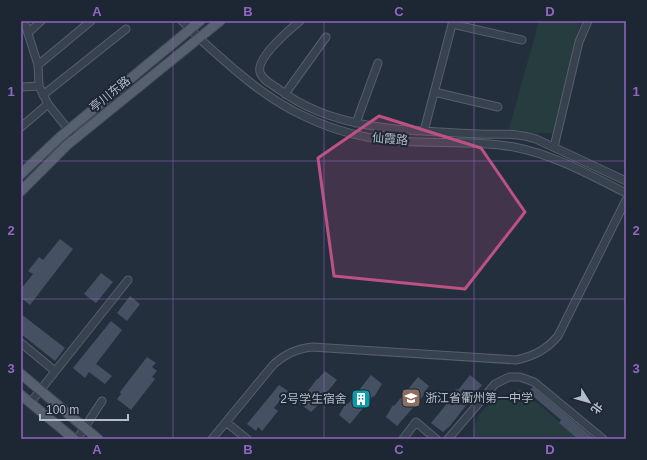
<svg xmlns="http://www.w3.org/2000/svg" width="647" height="460" viewBox="0 0 647 460" font-family="Arial,'Noto Sans SC',sans-serif">
<style>
.green{fill:#263c3f}
.building{fill:#455162}
.lines{fill:none;stroke-linecap:round;stroke-linejoin:round}
.minor-casing{stroke:#565f6c;stroke-width:9}
.major-casing{stroke:#414a57;stroke-width:11}
.minor{stroke:#38414e;stroke-width:7}
.major{stroke:#56606e;stroke-width:9}
.marked{fill:#bd5182;fill-opacity:0.2;stroke:#bd5182;stroke-width:3;stroke-linejoin:round}
.grid{fill:none;stroke:#9266c3;stroke-width:1;stroke-opacity:0.55}
.labels{text-anchor:middle;dominant-baseline:central;stroke-width:4;stroke-linejoin:round;paint-order:stroke}
.street-label{font-size:12px;fill:#b4bcc9;stroke:#1d2633}
.poi-label{font-size:12px;fill:#b4bcc9;stroke:#1d2633;text-anchor:start}
.neatline{fill:none;stroke:#9266c3;stroke-width:1.5}
.grid-label{font-size:13px;text-anchor:middle;font-weight:bold;fill:#9266c3}
</style>
<rect width="100%" height="100%" fill="#242f3e"/>
<path class="green" d="M539,21H581L553,133H532L520,130L508,132Z
M519,388L580,439H473C471,422 483,406 498,399C509,394 511,398 519,388Z"/>
<path class="building" d="M60,239L73,249L30,305L21,298V289L33,274L28,271L39,257L43,260Z
M101,273L113,282L96,303L84,294Z
M130,296L140,304L127,321L117,313Z
M21,314L65,348L55,361L21,334Z
M111,321L122,330L96,364L112,376L105,384L89,372L85,378L73,368Z
M147,357L156,363L152,367L157,371L152,377L155,379L131,410L117,399L121,394L120,392Z
M325,371L337,380L319,402L320,403L311,412L299,403L317,379H318Z
M371,375L382,384L374,397L373,396L350,424L339,415L346,403L348,404Z
M470,375L482,385L450,426L443,432L431,423L454,395L453,393L456,389L458,390Z
M418,377L429,386L423,394L424,395L397,426L386,417L393,405L394,406Z
M279,385L288,391L274,408L278,411L262,431L258,427L256,431L247,424Z
M533,387L595,439H578L559,423L561,420L528,392Z"/>
<g class="lines">
<defs>
<path id="minor" d="M24,21L38,65L39,86L48,104L75,138
M182,21C189,27 195,34 201,40C233,69 266,99 306,117C335,131 367,139 399,141C438,144 476,140 514,147C555,155 590,175 626,193
M300,21C290,29 256,58 260,72C262,80 273,85 280,90C336,132 411,130 479,134C498,135 517,132 536,139L626,181
M452,24L522,40
M28,33L41,21
M38,65L91,21
M21,87L39,86
M434,92L498,107
M285,94L326,37
M43,95L126,29
M356,123L378,63
M21,127L48,104
M424,131L453,21
M554,147L579,42L588,21
M21,343L55,371
M30,403L128,280
M226,422L247,439
M77,439L102,401
M212,439L273,365C285,354 296,349 312,347L516,360C534,356 546,350 558,336L626,200
M403,439L416,422L436,439
M448,439L495,384L509,377H520L534,382L603,439"/>
<path id="major" d="M21,174L60,137L200,21
M21,191L67,145L220,21
M21,374L98,439
M21,395L74,439"/>
</defs>
<use href="#minor" class="minor-casing"/>
<use href="#major" class="major-casing"/>
<use href="#minor" class="minor"/>
<use href="#major" class="major"/>
</g>
<path class="marked" d="M379,116L481,148L525,212L465,289L334,276L318,158Z"/>
<path class="grid" d="M173,21V439M324,21V439M474,21V439M21,161H626M21,299H626"/>
<defs>
<symbol id="school-square" viewBox="-11 -11 22 22"><rect x="-9" y="-9" width="18" height="18" rx="4" fill="#8d6e63" stroke="#1d2633"/><path d="M0-5L7-2L0 1L-7-2ZM-4 1L0 2.5L4 1V4Q0 6-4 4Z" fill="#fff"/></symbol>
<symbol id="building-square" viewBox="-11 -11 22 22"><rect x="-9" y="-9" width="18" height="18" rx="4" fill="#0f9aa8" stroke="#1d2633"/><path d="M-4-6H4V6H1V3H-1V6H-4ZM-2.5-4.3h1.7v1.8h-1.7ZM.8-4.3h1.7v1.8H.8ZM-2.5-1h1.7V.8h-1.7ZM.8-1h1.7V.8H.8Z" fill="#fff"/></symbol>
</defs>
<g fill-rule="evenodd">
<use href="#school-square" x="400" y="387" width="22" height="22"/>
<use href="#building-square" x="350" y="388" width="22" height="22"/>
</g>
<g class="labels">
<g class="street-label">
<text transform="translate(110 94) rotate(-39)">亭川东路</text>
<text transform="translate(390 139) rotate(5)">仙霞路</text>
</g>
<g class="poi-label">
<text x="425" y="398">浙江省衢州第一中学</text>
<text x="347" y="399" text-anchor="end">2号学生宿舍</text>
</g>
</g>
<rect width="647" height="460" fill="none" stroke="#1d2633" stroke-width="44"/>
<g transform="translate(589 402) rotate(127)" stroke="#1d2633" stroke-width="3" paint-order="stroke">
<path d="M0-3L7 15L0 10L-7 15Z" fill="#b4bcc9"/>
<text y="-6" font-size="11" font-weight="bold" text-anchor="middle" fill="#b4bcc9">北</text>
</g>
<path d="M40 414v6h88v-6" fill="none" stroke="#b4bcc9" stroke-width="2"/>
<text x="46" y="414" font-size="12" fill="#b4bcc9" stroke="#1d2633" stroke-width="3" paint-order="stroke">100 m</text>
<rect x="22" y="22" width="603" height="416" class="neatline"/>
<g class="grid-label">
<text x="97" y="16">A</text>
<text x="248" y="16">B</text>
<text x="399" y="16">C</text>
<text x="550" y="16">D</text>
<text x="11" y="96">1</text>
<text x="636" y="96">1</text>
<text x="11" y="235">2</text>
<text x="636" y="235">2</text>
<text x="11" y="373">3</text>
<text x="636" y="373">3</text>
<text x="97" y="454">A</text>
<text x="248" y="454">B</text>
<text x="399" y="454">C</text>
<text x="550" y="454">D</text>
</g>
</svg>
